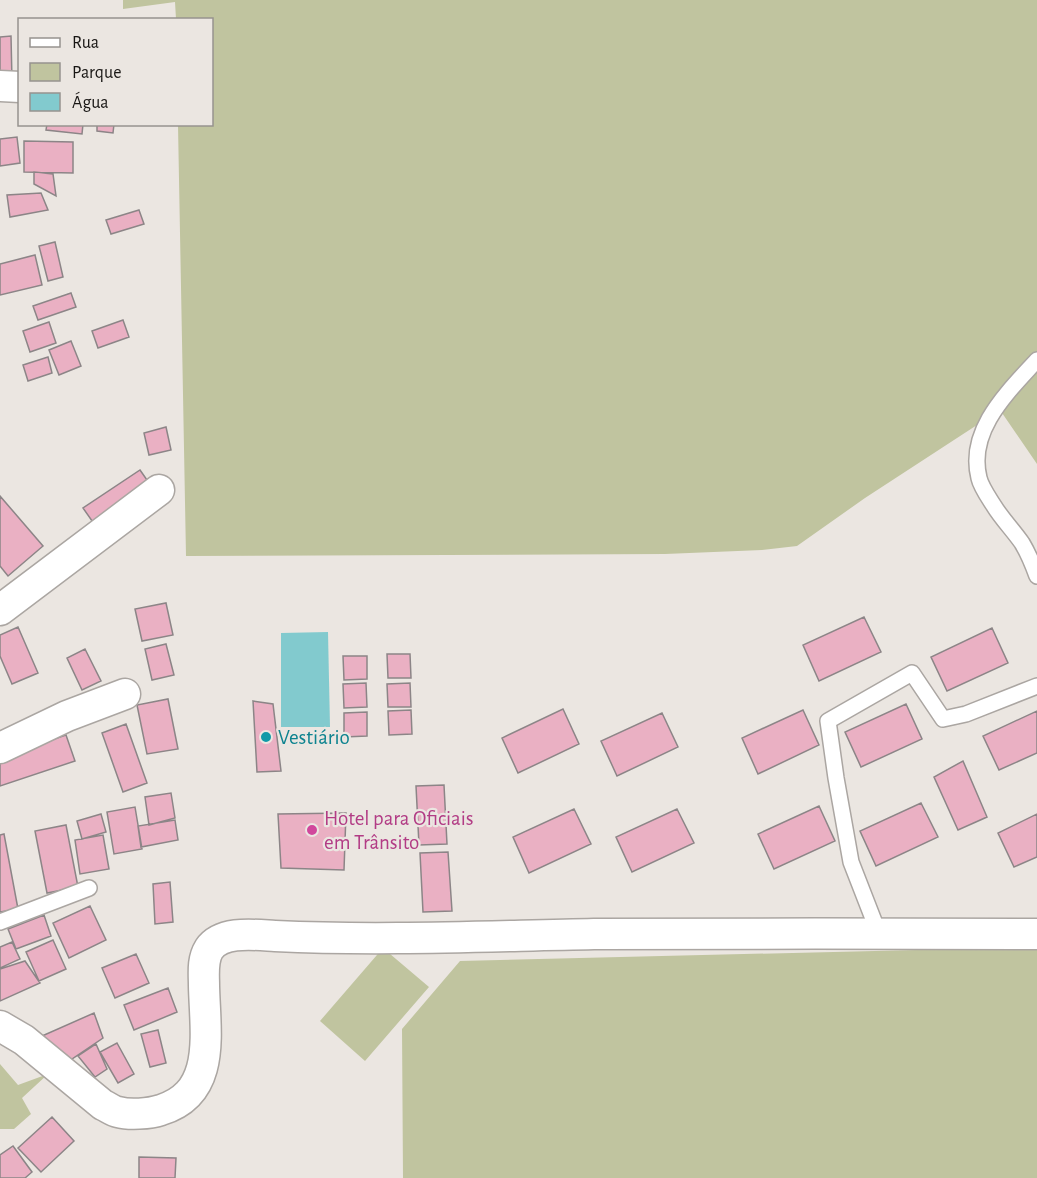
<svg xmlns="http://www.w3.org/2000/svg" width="1037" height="1178" viewBox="0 0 1037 1178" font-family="'Alegreya Sans',sans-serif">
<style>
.green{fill:#c0c49f}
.water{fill:#82cace}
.building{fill:#eab0c3;stroke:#8c8587;stroke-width:1.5}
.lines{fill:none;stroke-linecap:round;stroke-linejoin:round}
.service-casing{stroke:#aba6a2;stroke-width:18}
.minor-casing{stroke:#aba6a2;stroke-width:33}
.service{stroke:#fff;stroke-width:15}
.minor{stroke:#fff;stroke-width:30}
.culture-dot{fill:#0f9aa8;stroke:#ebe6e1;stroke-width:2}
.hotel-dot{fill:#d1479c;stroke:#ebe6e1;stroke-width:2}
.labels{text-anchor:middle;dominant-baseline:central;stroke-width:4.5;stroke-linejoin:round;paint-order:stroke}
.culture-label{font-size:21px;fill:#0d838f;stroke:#ebe6e1;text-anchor:start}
.hotel-label{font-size:21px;fill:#b23c85;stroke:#ebe6e1;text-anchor:start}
</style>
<rect width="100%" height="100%" fill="#ebe6e1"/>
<path class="green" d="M123,0H1037V464L1000,410L865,498L797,546L762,550L665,554L186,556L178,125L212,124V20L176,19L175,2L123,9Z
M1037,947V1178H403L402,1029L460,961Z
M383,948L429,987L365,1061L320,1021Z
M0,1064L18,1085L48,1074L22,1098L31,1114L14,1129H0Z"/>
<path class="water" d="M328,632L330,727H281V633Z"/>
<path class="building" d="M11,36L12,81H0V37Z
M47,124H83L82,134L46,130Z
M97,124H114L113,133L97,131Z
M17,137L20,163L0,166V139Z
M24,141L73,142V173L24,172Z
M34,172L53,174L56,196L34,184Z
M41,193L48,210L10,217L7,195Z
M139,210L144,224L111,234L106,220Z
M55,242L63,277L48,281L39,246Z
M35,255L42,285L0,295V264Z
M71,293L76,307L38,320L33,306Z
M123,320L129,337L98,348L92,331Z
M49,322L56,343L30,352L23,331Z
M71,341L81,366L59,375L49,350Z
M48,357L52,373L28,381L23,365Z
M166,427L171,450L149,455L144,433Z
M140,470L154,490L97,528L83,508Z
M0,496L43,546L8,576L0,566Z
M166,603L173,635L142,641L135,609Z
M864,617L881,652L819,681L803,645Z
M18,627L38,673L12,684L0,656V635Z
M992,628L1008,663L947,691L931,657Z
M166,644L174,675L152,680L145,649Z
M85,649L101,681L82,690L67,658Z
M387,654H410L411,678H388Z
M343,656H367V679L344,680Z
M366,683L367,707L344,708L343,684Z
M410,683L411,707H388L387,684Z
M168,699L178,749L147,754L137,705Z
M253,701L273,704L281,771L257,772Z
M906,704L922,739L861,767L845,732Z
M563,709L579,744L518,773L502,738Z
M411,710L412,734L389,735L388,711Z
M803,710L819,745L758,774L742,738Z
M1037,711V753L999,770L983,736Z
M367,712V736L344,737V713Z
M662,713L678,747L617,776L601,741Z
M126,724L147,783L123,792L102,733Z
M66,735L75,761L0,786V757Z
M963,761L987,817L958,830L934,777Z
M444,785L447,844L419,845L416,786Z
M171,793L175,818L149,825L145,797Z
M921,803L938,837L876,866L860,831Z
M819,806L835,841L774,869L758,834Z
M135,807L142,849L114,854L107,812Z
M574,809L591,844L529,873L513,837Z
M677,809L694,843L632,872L616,837Z
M346,813L344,870L281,868L278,814Z
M101,814L106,832L82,839L77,821Z
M1037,814V857L1014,867L998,833Z
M175,820L178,840L141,847L138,826Z
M66,825L78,887L47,893L35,831Z
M4,834L18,909L0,912V835Z
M103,835L109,869L80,874L75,840Z
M448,852L452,911L423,912L420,853Z
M170,882L173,922L155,924L153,884Z
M90,906L106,940L69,958L53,923Z
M44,915L51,936L16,949L8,929Z
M53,940L66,969L39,981L26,952Z
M12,942L20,959L0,968V947Z
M136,954L149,983L115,998L102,968Z
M25,961L40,983L0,1001V969Z
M168,988L177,1012L134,1030L124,1005Z
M94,1013L103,1038L69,1061L42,1036Z
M158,1030L166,1063L150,1067L141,1034Z
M117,1043L134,1074L118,1083L100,1052Z
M96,1044L107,1069L95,1077L78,1056Z
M52,1117L74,1141L41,1172L18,1148Z
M13,1146L32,1172L25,1178H0V1155Z
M139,1157L176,1158L175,1178H139Z"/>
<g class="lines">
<defs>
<path id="service" d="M1037,360C1008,392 967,430 979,478C981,487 989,498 994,506C1002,519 1013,530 1022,543C1028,553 1033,565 1037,576
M0,922L89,888
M879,934L851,862L836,778L828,721L912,673L943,719L966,714L1037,686"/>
<path id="minor" d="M0,86L20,87
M0,610L159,490
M0,748L67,716L125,694
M0,1026L24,1040L103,1105C108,1107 113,1111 118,1112C129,1115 149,1114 161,1110C217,1093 205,1033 204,986C204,974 202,960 209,949C222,930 256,935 275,936C381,941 488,936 594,934C742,933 889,934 1037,934"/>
</defs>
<use href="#service" class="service-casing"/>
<use href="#minor" class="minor-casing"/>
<use href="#service" class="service"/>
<use href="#minor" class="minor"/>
</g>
<circle class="culture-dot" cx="266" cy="737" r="6"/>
<circle class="hotel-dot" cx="312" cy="830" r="6"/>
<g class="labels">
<g class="culture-label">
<text x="278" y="737">Vestiário</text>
</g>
<g class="hotel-label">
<text x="324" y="818">Hotel para Oficiais<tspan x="324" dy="24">em Trânsito</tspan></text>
</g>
</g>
<rect x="18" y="18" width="195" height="108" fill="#ebe6e1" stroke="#97938f" stroke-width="1.5"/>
<rect x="30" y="38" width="30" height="9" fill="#ffffff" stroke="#97938f" stroke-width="1.5"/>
<text x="72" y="48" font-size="18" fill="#181614">Rua</text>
<rect x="30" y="63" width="30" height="18" fill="#c0c49f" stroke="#97938f" stroke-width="1.5"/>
<text x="72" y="78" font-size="18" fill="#181614">Parque</text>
<rect x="30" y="93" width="30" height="18" fill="#82cace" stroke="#97938f" stroke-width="1.5"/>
<text x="72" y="108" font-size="18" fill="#181614">Água</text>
</svg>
